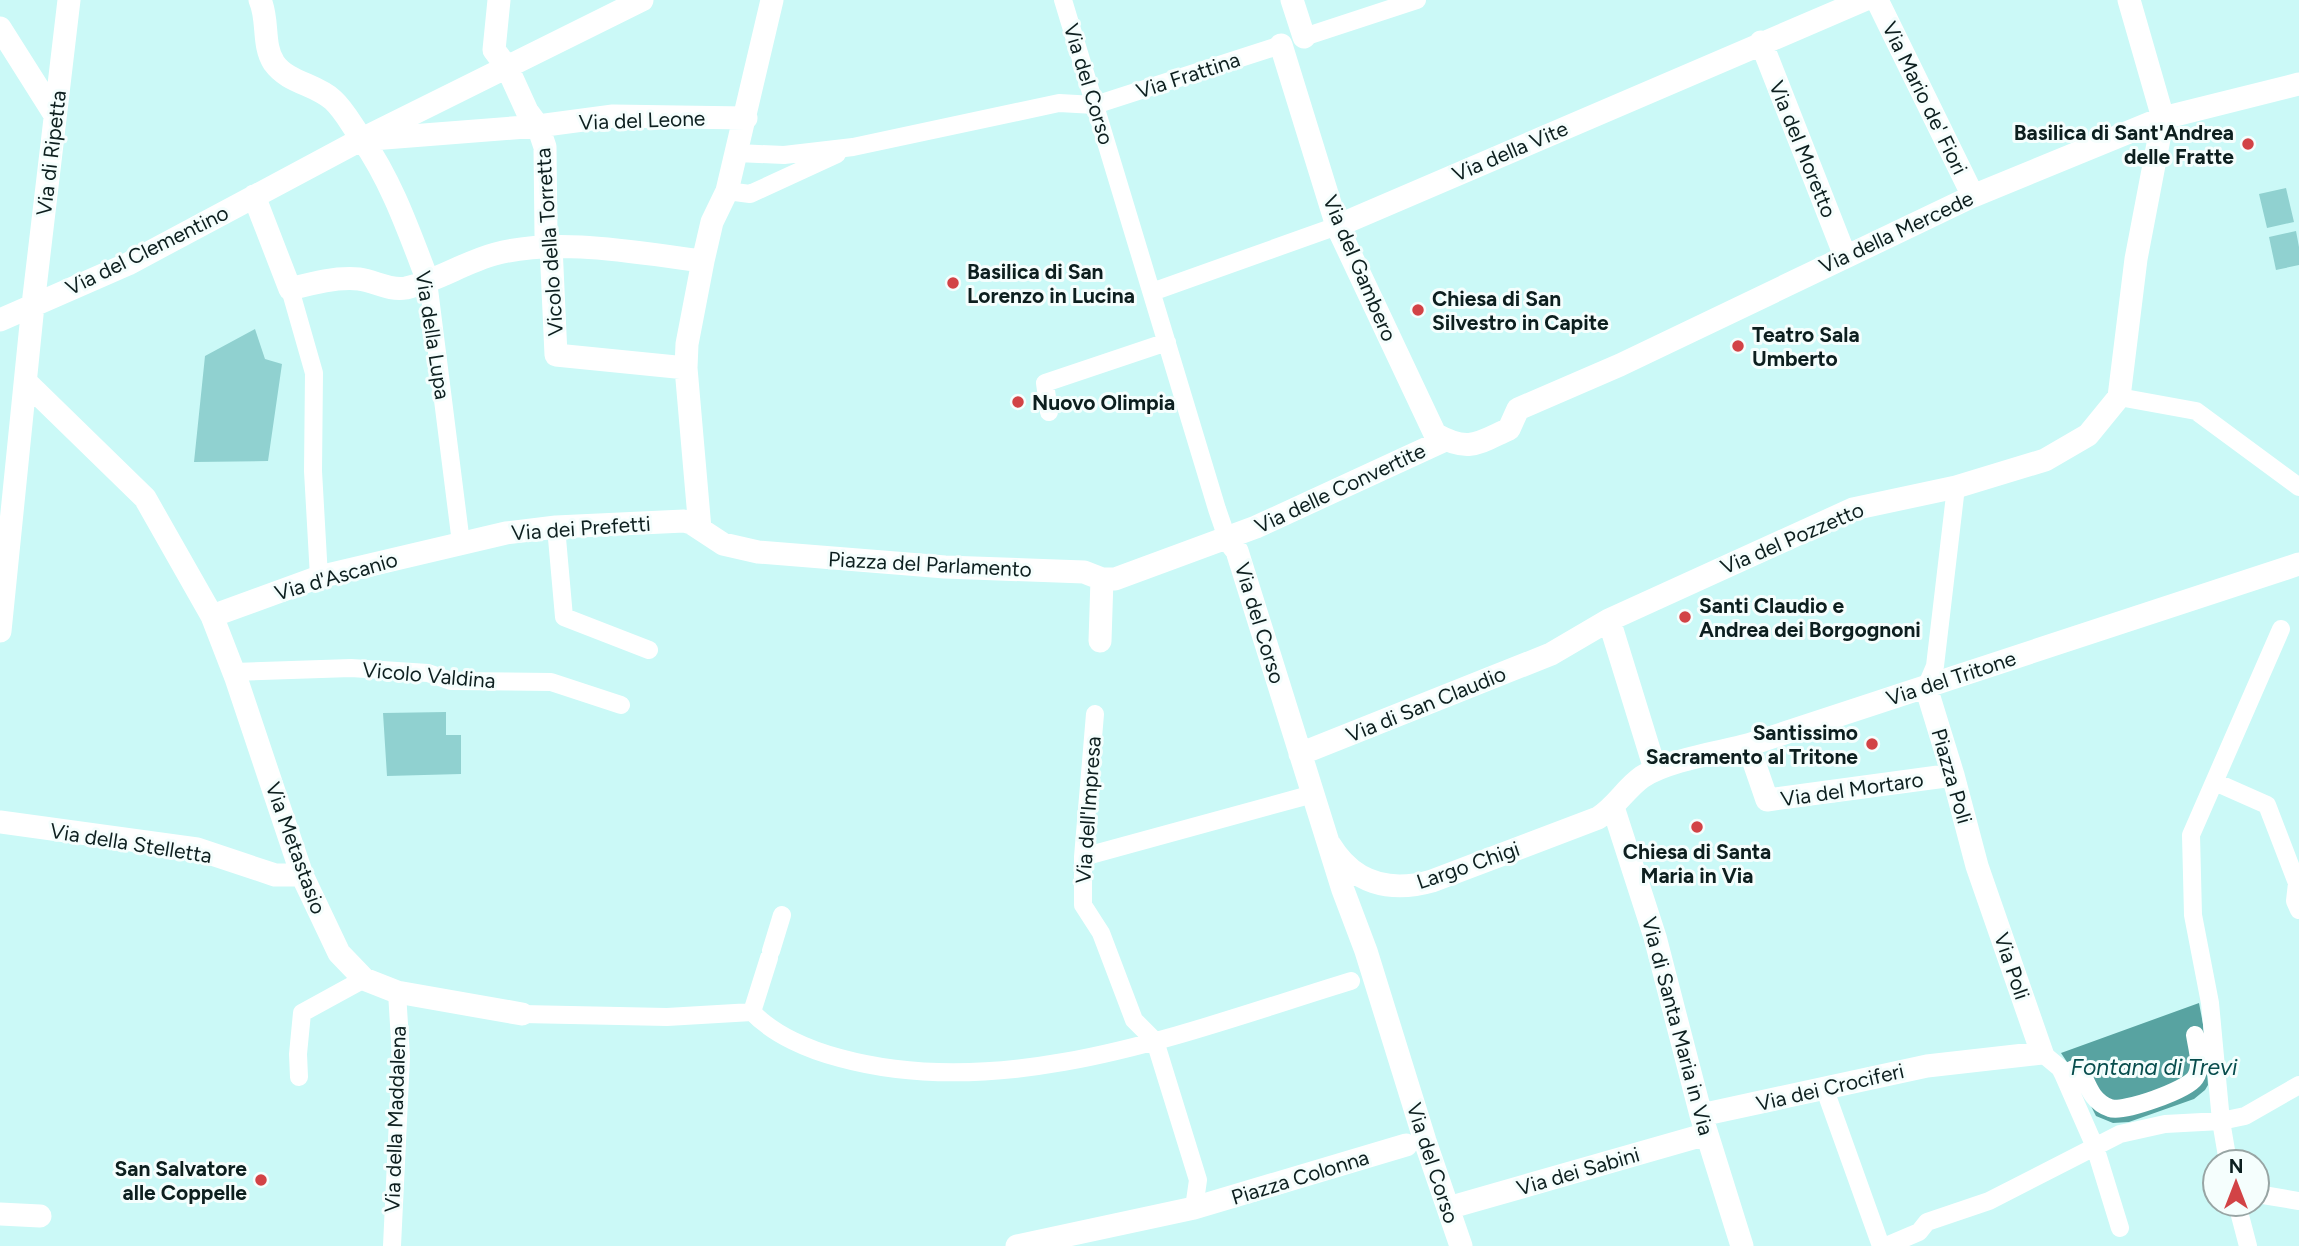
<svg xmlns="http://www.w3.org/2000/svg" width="2299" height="1246" viewBox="0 0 2299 1246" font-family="Figtree,sans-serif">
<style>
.green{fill:#90d1d0}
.water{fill:#58a3a1}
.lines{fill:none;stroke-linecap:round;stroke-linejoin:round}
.pedestrian{stroke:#fff;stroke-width:18}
.minor{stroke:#fff;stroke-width:23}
.poi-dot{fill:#d24346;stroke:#f5fefd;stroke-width:2.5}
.labels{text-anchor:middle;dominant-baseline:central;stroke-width:6;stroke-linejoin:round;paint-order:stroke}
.street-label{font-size:21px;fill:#0d1f1f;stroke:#f5fefd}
.poi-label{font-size:21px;font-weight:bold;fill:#0d1f1f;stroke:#f5fefd;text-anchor:start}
.water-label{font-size:23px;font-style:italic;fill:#074d4d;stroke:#f5fefd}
</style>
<rect width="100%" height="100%" fill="#cbf9f7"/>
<path class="green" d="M2286,188L2294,222L2267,228L2259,194Z
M2296,231L2299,247V265L2276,270L2269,237Z
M255,329L265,359L282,364L268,461L194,462L205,356Z
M446,712V735H461V774L387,776L383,713Z"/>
<path class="water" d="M2199,1003L2203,1024L2208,1085L2205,1090L2194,1099L2129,1122L2113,1123L2096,1116L2075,1074L2061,1053Z"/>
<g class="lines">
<path class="pedestrian" d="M1063,0L1217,509L1227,538
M1304,37L1417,0
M737,153L784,155L853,147L1059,103L1095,105L1281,45
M727,191L750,194L837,154
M428,281L461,543
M290,289L314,373L313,471L319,577
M1152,292L1337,226
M2119,397L2196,411L2299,487
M1049,412L1045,383L1167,342
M556,527L564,617L649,650
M234,672L351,668L428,673L451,681L551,682L621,705
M1926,687L1935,666L1956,487
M1095,714L1083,857V905L1101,933L1134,1020L1155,1041L1198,1180L1195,1201
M2215,782L2267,805L2297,883L2295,901L2299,910
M1083,857L1313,794
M771,951L782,915
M752,1012L769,958
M522,1014L667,1017L752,1012C774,1035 809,1050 840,1058C1008,1104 1191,1030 1351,981
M2042,1053L2060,1068L2063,1074L2095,1147L2120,1228
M2063,1074L2074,1069L2081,1071C2088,1086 2092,1102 2110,1108C2123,1113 2187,1090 2195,1078C2203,1066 2197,1048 2195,1035
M299,1077L298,1054L302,1013L364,979
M1825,1090L1881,1246
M2228,1162L2221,1121L2210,1003L2193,915L2191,835L2281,629
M2257,1194L2299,1201
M2237,1204L2248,1246
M392,1246L401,1057L397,992
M1886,1246L1919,1232L1927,1222L1989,1201L2120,1134L2165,1124L2221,1121L2245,1116L2299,1085"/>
<path class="minor" d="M260,0C269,20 262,45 274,63C288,83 316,84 333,100C345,111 352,126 362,139C392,182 409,232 428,281
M499,0L494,50L507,67L527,111L538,126L545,147L546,235L551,246L556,355L686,368
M1292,0L1304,37
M1877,0L1973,196
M0,28L55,115
M1761,42L1845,256
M1281,45L1337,226L1435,434C1469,453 1478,443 1509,429L1518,409L1620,365L1973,196L2163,118L2299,84
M372,139L538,126L613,116L746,118
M254,196L290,289C313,283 335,277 359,279C375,281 389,291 406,288C437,281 465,262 495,254C559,237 638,253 703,261
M1337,226L1864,0
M0,320L128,264L362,139L642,0
M26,382L145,498L212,616L236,678L302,875L339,953L364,979L397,992L522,1014
M700,529L686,368L687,344L703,261L712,222L727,191L772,0
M1227,538L1237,551L1343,890L1366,951L1425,1141L1461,1246
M212,616L319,577L506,533L556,527L684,521L691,523L723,544L758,552L945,567L1084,572L1102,579H1115L1256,527L1445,440
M1609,620L1655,769
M0,631L33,305L69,0
M1100,641L1102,579
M1748,745L1767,800L1953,775
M1300,754L1551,654L1609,620L1853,509L1956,487L2045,460L2088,435L2119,397L2136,259L2163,118L2129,0
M1613,807L1655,937L1701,1115L1742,1246
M0,822L197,849L275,875H302
M1330,845C1353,883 1390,893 1432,881L1598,818C1616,807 1625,789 1642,777C1668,760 1717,753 1748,745L2299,564
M1701,1115L1927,1066L2042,1053L1977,866L1953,775L1926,687
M1448,1208L1707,1134
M0,1214L40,1216
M1017,1246L1194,1208L1406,1145"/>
</g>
<g class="poi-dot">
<circle cx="2248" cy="144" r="7"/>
<circle cx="953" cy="283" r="7"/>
<circle cx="1418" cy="310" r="7"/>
<circle cx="1738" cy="346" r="7"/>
<circle cx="1018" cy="402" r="7"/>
<circle cx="1685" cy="617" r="7"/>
<circle cx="1872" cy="744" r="7"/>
<circle cx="1697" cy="827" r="7"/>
<circle cx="261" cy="1180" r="7"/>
</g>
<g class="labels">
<g class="street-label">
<text transform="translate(1188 75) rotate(-18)">Via Frattina</text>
<text transform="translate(1089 84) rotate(73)">Via del Corso</text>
<text transform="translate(1925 98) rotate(64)">Via Mario de' Fiori</text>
<text transform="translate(642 120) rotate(-2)">Via del Leone</text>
<text transform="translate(1803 149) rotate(68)">Via del Moretto</text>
<text transform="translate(1510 151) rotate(-23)">Via della Vite</text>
<text transform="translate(51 153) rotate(-83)">Via di Ripetta</text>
<text transform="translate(1896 232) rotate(-25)">Via della Mercede</text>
<text transform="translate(549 242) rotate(-94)">Vicolo della Torretta</text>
<text transform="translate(147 250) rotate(-26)">Via del Clementino</text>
<text transform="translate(1360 268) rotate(67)">Via del Gambero</text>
<text transform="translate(433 335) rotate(81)">Via della Lupa</text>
<text transform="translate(1340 488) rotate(-25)">Via delle Convertite</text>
<text transform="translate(581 528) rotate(-4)">Via dei Prefetti</text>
<text transform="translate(1792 538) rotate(-23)">Via del Pozzetto</text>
<text transform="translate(930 564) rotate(3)">Piazza del Parlamento</text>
<text transform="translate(336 576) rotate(-16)">Via d'Ascanio</text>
<text transform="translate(1260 623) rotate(73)">Via del Corso</text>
<text transform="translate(429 675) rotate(5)">Vicolo Valdina</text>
<text transform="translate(1951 678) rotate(-18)">Via del Tritone</text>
<text transform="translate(1426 704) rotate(-22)">Via di San Claudio</text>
<text transform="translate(1952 776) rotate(74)">Piazza Poli</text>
<text transform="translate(1852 789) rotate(-8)">Via del Mortaro</text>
<text transform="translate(1088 810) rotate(-86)">Via dell'Impresa</text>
<text transform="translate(131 843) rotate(9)">Via della Stelletta</text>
<text transform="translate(296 848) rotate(70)">Via Metastasio</text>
<text transform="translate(1468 865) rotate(-19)">Largo Chigi</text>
<text transform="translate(2012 966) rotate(71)">Via Poli</text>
<text transform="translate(1678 1026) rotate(75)">Via di Santa Maria in Via</text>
<text transform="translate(1830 1087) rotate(-13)">Via dei Crociferi</text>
<text transform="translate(395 1119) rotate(-88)">Via della Maddalena</text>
<text transform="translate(1433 1163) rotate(72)">Via del Corso</text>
<text transform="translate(1578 1171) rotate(-16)">Via dei Sabini</text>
<text transform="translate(1300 1177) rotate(-17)">Piazza Colonna</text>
</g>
<g class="poi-label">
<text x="2234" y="132" text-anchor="end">Basilica di Sant'Andrea<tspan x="2234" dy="24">delle Fratte</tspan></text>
<text x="967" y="271">Basilica di San<tspan x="967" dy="24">Lorenzo in Lucina</tspan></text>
<text x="1432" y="298">Chiesa di San<tspan x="1432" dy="24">Silvestro in Capite</tspan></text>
<text x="1752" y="334">Teatro Sala<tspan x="1752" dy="24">Umberto</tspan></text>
<text x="1032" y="402">Nuovo Olimpia</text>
<text x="1699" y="605">Santi Claudio e<tspan x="1699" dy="24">Andrea dei Borgognoni</tspan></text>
<text x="1858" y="732" text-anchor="end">Santissimo<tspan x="1858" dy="24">Sacramento al Tritone</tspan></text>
<text x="1697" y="851" text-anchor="middle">Chiesa di Santa<tspan x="1697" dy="24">Maria in Via</tspan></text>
<text x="247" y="1168" text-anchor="end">San Salvatore<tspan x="247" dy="24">alle Coppelle</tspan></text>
</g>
<g class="water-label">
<text x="2154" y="1067">Fontana di Trevi</text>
</g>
</g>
<g transform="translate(2236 1183)"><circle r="33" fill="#f5fefd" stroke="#98a5a4" stroke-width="2"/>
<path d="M0-5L12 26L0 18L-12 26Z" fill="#d24346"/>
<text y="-10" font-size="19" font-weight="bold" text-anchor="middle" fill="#0d1f1f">N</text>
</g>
</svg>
